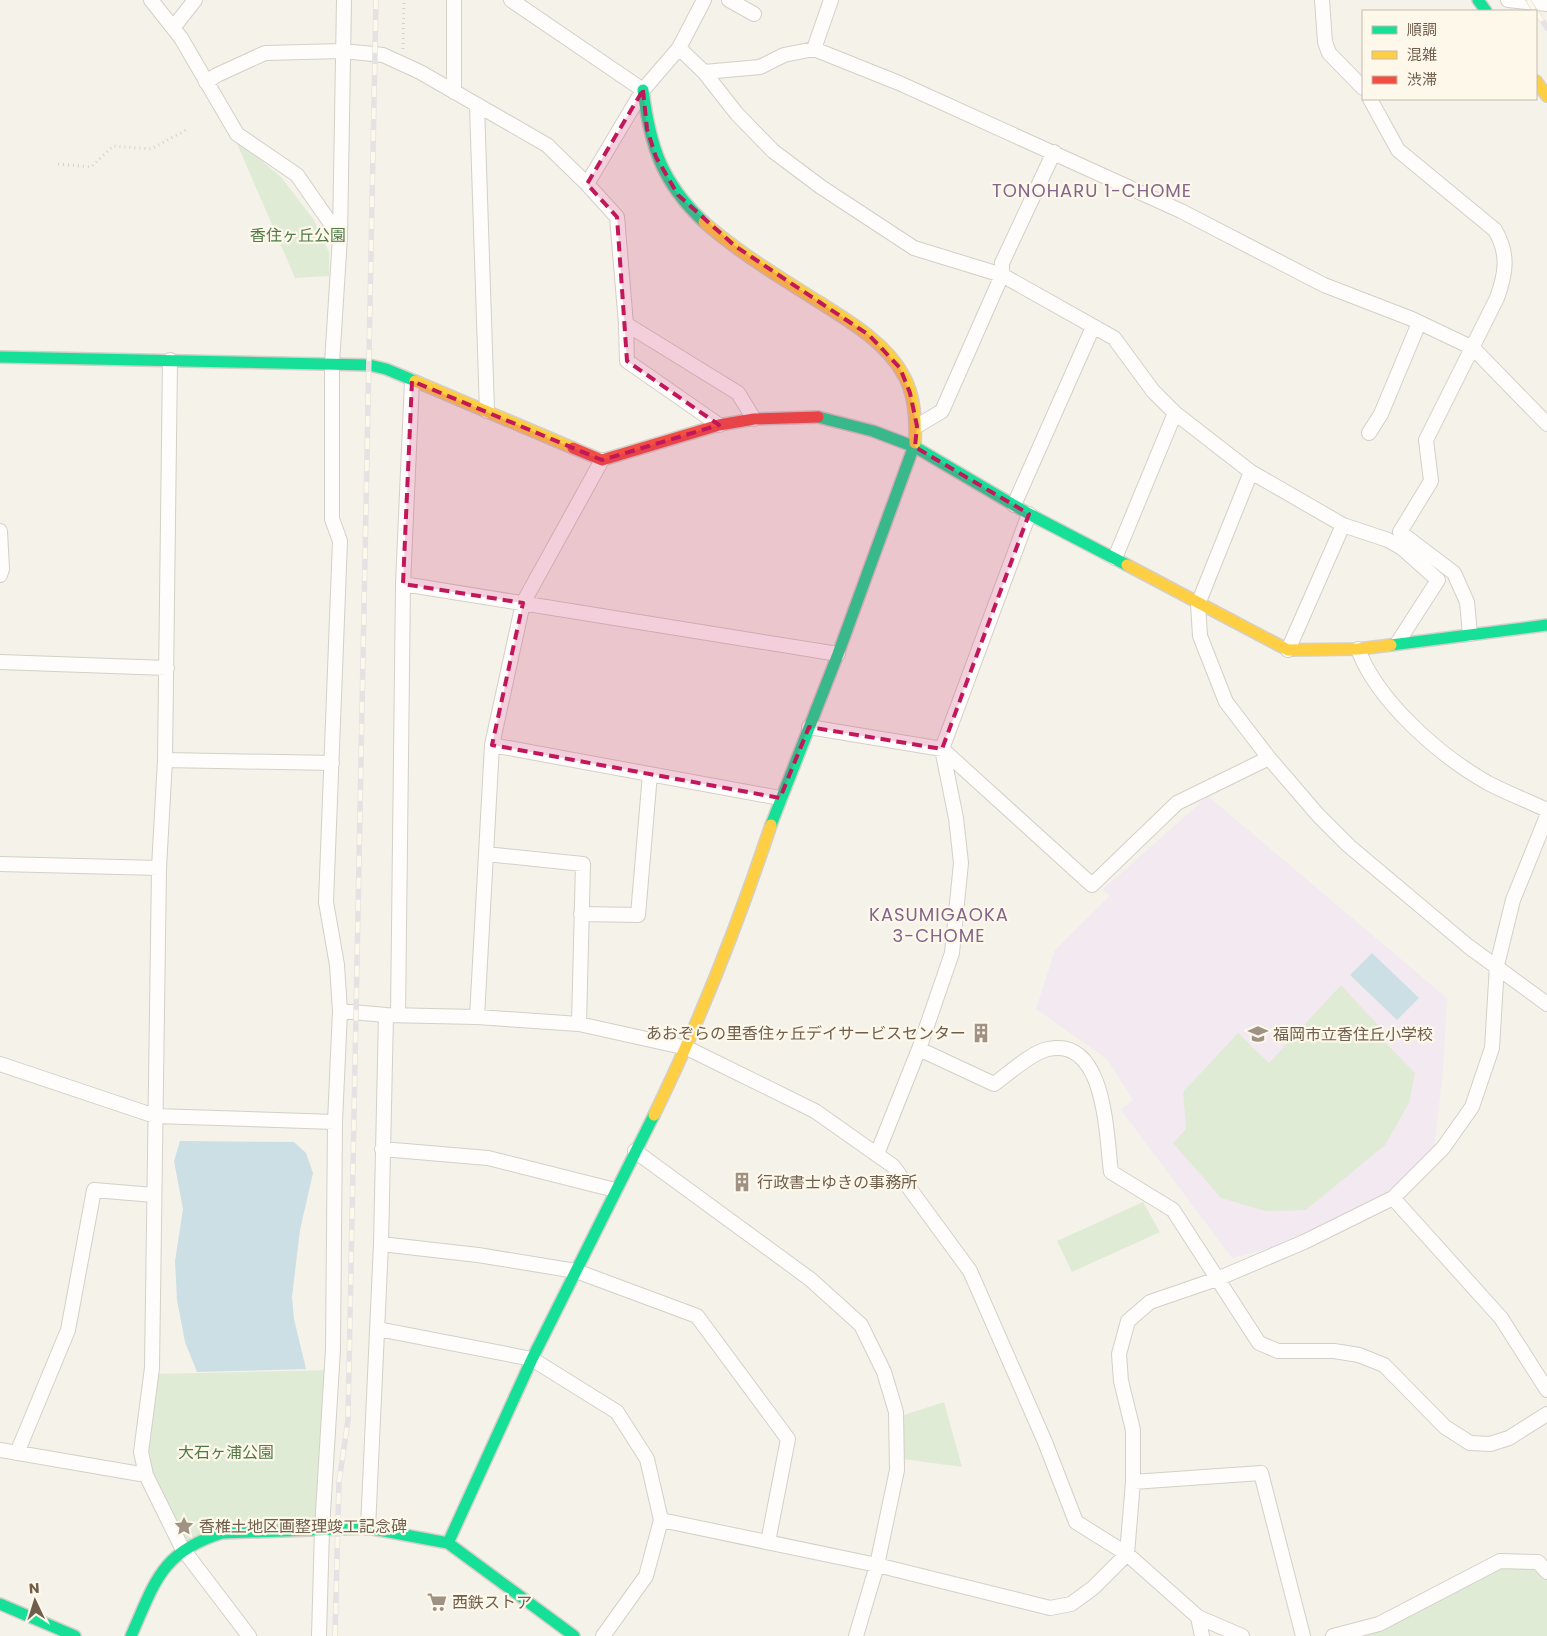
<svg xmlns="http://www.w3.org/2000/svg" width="1547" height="1636" viewBox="0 0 1547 1636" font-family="Poppins,'Noto Sans JP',sans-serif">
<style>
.education{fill:#f3e9f1}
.green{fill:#e0ebd6}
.water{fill:#ccdfe4}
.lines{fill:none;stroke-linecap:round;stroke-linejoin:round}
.street-casing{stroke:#d4cfc8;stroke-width:16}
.fast-casing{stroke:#d4cfc8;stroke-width:14}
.slow-casing{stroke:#d4cfc8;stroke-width:14}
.jam-casing{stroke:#d4cfc8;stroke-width:14}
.path{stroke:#d7d1cb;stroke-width:3;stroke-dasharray:1 4;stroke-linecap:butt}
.street{stroke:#fefdfc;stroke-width:14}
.fast{stroke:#16e098;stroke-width:11}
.slow{stroke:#ffcf43;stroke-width:11}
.jam{stroke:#f24e42;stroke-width:11}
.rail-casing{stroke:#e5e2e4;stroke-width:5.5}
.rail{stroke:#fdf8ea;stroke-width:4;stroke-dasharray:11;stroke-linecap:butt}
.marked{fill:#c2185b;fill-opacity:0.2;stroke:#c2185b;stroke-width:4;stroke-dasharray:10 6;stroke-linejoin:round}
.labels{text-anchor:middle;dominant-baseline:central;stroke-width:4.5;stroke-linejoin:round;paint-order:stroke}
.park-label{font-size:16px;fill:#517a49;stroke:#fdf8ea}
.poi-label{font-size:16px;fill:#705e4d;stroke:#fdf8ea;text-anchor:start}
.neighbourhood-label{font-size:18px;letter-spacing:1px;fill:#84658c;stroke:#fdf8ea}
</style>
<rect width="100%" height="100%" fill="#f5f2ea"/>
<path class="education" d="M1208,796L1447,998L1443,1071L1434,1148L1391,1193L1290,1243L1232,1258L1121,1110L1133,1100L1107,1059L1036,1009L1055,950L1110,896L1102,890Z"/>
<path class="green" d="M235,139L281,177L314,220L329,252V276L295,278Z
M1341,985L1389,1037L1384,1041L1415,1073L1409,1103L1385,1145L1306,1210L1265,1211L1221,1198L1173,1143L1186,1129L1183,1092L1238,1033L1269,1063Z
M1143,1202L1160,1232L1072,1272L1057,1241Z
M330,1370L320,1527L183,1543L147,1474L152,1374Z
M944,1402L962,1467L903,1459L904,1415Z
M1500,1564L1537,1565L1547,1575V1636H1345Z"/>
<path class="water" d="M1372,953L1419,998L1397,1020L1350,975Z
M180,1141L294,1142L306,1153L313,1173L300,1230L292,1297L294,1319L306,1369L197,1372L185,1342L177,1300L175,1261L183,1209L174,1161Z"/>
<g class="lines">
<defs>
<path id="street" d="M151,0L181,38L237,134L297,175L340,237
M511,0L643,90
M729,0L754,14
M1322,0L1325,42L1329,53L1363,88
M1508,0L1547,4
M173,28L195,0
M679,48L704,72L737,114L773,151L821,187L914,248L1002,275L1114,338L1153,391L1175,413L1251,472L1343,525L1388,540L1402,548L1438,580L1398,642
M814,49L831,0
M704,72L760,67L784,55L814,49L899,83L1181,211L1324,285L1412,319L1473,348L1547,424
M206,82L217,75L265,53L343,51L383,55L420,72L547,145L587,184L643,90L679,48L704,0
M454,92V0
M1370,99L1398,150L1495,230C1509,254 1506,273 1497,298L1426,440L1431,481L1400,532L1454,573L1467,602L1470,634
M477,106L487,411
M587,184L617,217L626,324L627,361L719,425
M626,324L738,393L754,419
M170,360L165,760L159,868L152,1368L141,1452L146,1475L182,1548L249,1636
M917,426L942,411L1002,275V263L1054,152
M1369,433L1381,414L1419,323
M1251,472L1198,604L1200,636L1226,702L1269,758L1318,815L1349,846L1468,946L1547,1004
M1014,505L1093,327
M0,531L2,569L0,575
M1115,558L1175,413
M403,584L838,654
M1358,649C1377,701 1440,756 1488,783C1507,793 1528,801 1547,810
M1288,650L1343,525
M0,662L167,668
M809,727L942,749L1092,885L1177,803L1269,758
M492,745L780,798
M165,760L332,763
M486,854L583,864L579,1024
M0,864L159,868
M581,914L638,915L650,774
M340,1011L386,1015L477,1017L579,1024L687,1048L815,1111L893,1166L970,1271L1045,1442L1076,1522L1127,1554L1198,1617L1242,1636
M398,1015L403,584L412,381
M477,1017L492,745L523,603L602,460
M919,1049L994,1084C1008,1074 1032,1052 1048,1049C1106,1037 1106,1134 1111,1172L1173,1210L1259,1343L1278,1351H1334L1359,1355L1384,1365L1445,1427L1470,1443L1490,1444L1509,1438L1547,1414
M0,1064L155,1116L335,1122
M382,1149L488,1158L615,1190
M635,1151L810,1279L861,1325L884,1372L896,1412L897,1470L877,1565L856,1636
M877,1154L919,1049L952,953L961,863L956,818L942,749L1029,514
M1393,1198L1501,1318L1547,1390
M381,1244L478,1255L576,1271L697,1316L788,1439L768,1542
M378,1329L532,1359L617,1412L647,1459L661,1520L646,1576L603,1636
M0,1450L146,1475
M17,1453L68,1330L94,1190L154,1195
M1133,1482L1261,1473L1303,1636
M661,1520L877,1565L1050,1608L1071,1604L1093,1588L1127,1554L1133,1482V1430L1121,1381L1119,1354L1128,1321L1150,1302L1217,1279L1304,1242L1393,1198L1443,1148L1472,1107L1492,1048L1497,965L1513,900L1547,816
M368,1528L381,1244L386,1015
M1198,1617L1202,1636
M319,1636L322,1529L333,1349L335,1122L340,1011L337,965L326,902L340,541L332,519V363L340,237L344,0
M1333,1636L1379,1624L1500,1561L1538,1562L1547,1572"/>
<path id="fast" d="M1478,0L1486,11
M643,90C650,146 662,183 704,222
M0,357L369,365L386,369L415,381
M818,417L873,431L915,447L1029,514L1127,565
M1391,645L1547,625
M771,825L838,654L915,443
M448,1543L532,1359L654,1115
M0,1604L75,1636
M131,1636C155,1582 161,1552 222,1533L368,1528L448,1543L574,1636"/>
<path id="slow" d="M1536,81L1547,96
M704,222C739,253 780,277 819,302C849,321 887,343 904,376C915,396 916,420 915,443
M415,381L573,448
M1127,565L1288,650L1358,649L1391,645
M654,1115C700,1021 738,924 771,825"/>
<path id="jam" d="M573,448L602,460L719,425L754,419L818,417"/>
</defs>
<use href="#street" class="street-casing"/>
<use href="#fast" class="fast-casing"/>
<use href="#slow" class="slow-casing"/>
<use href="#jam" class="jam-casing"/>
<path class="path" d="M403,49L404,0
M58,164L91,167L113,146L151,149L188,129"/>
<use href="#street" class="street"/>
<use href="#fast" class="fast"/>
<use href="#slow" class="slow"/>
<use href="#jam" class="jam"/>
<defs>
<path id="rail" d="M1528,0L1535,11
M1536,12L1547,28
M335,1636L339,1482L348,1420L376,0"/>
</defs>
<use href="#rail" class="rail-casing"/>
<use href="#rail" class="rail"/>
</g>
<path class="marked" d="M643,90L647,129L656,157L678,195L735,246L869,335L900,368L910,393L917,426L915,447L1029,514L942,749L809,727L780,798L492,745L523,603L403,584L412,381L602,460L719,425L627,361L617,217L587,184Z"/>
<defs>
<symbol id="building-bare" viewBox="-9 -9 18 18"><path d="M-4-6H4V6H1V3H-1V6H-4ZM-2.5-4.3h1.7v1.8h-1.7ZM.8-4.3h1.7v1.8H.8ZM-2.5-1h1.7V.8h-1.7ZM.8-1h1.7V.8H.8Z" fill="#9f9284" stroke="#fdf8ea" stroke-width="2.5" paint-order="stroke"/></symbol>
<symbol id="school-bare" viewBox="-9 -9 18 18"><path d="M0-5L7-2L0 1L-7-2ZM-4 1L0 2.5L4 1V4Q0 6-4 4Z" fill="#9f9284" stroke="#fdf8ea" stroke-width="2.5" paint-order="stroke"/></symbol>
<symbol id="sight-bare" viewBox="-9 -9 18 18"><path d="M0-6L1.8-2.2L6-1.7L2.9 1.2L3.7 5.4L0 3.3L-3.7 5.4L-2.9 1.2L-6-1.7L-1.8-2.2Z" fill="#9f9284" stroke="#fdf8ea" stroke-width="2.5" paint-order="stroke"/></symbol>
<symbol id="supermarket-bare" viewBox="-9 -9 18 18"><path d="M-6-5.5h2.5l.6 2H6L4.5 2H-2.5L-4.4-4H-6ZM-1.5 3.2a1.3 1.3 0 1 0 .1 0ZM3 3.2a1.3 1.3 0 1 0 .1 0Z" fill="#9f9284" stroke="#fdf8ea" stroke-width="2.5" paint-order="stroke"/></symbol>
</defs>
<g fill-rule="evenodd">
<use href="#building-bare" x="967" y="1019" width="28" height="28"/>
<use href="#school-bare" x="1244" y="1020" width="28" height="28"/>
<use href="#building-bare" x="728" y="1168" width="28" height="28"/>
<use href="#sight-bare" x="170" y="1512" width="28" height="28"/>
<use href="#supermarket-bare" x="423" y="1588" width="28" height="28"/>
</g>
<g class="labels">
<g class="park-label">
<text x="298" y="235">香住ヶ丘公園</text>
<text x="226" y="1452">大石ヶ浦公園</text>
</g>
<g class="poi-label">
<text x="966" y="1033" text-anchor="end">あおぞらの里香住ヶ丘デイサービスセンター</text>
<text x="1273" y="1034">福岡市立香住丘小学校</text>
<text x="757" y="1182">行政書士ゆきの事務所</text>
<text x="199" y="1526">香椎土地区画整理竣工記念碑</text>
<text x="452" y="1602">西鉄ストア</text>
</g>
<g class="neighbourhood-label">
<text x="1092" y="190">TONOHARU 1-CHOME</text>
<text x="939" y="914">KASUMIGAOKA<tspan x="939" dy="21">3-CHOME</tspan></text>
</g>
</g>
<rect x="1362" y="10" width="175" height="90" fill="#fdf8ea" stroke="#c5baab"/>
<rect x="1372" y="26" width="25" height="8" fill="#16e098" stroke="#c5baab"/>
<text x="1407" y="35" font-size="15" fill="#705e4d">順調</text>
<rect x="1372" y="51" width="25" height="8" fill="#ffcf43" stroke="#c5baab"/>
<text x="1407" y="60" font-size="15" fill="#705e4d">混雑</text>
<rect x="1372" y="76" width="25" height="8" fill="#f24e42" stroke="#c5baab"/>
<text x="1407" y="85" font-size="15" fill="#705e4d">渋滞</text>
<g transform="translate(35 1601) rotate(356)" stroke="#fdf8ea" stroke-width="4" paint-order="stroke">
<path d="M0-4L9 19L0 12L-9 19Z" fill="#705e4d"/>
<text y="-8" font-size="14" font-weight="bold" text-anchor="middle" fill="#705e4d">N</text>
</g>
</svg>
